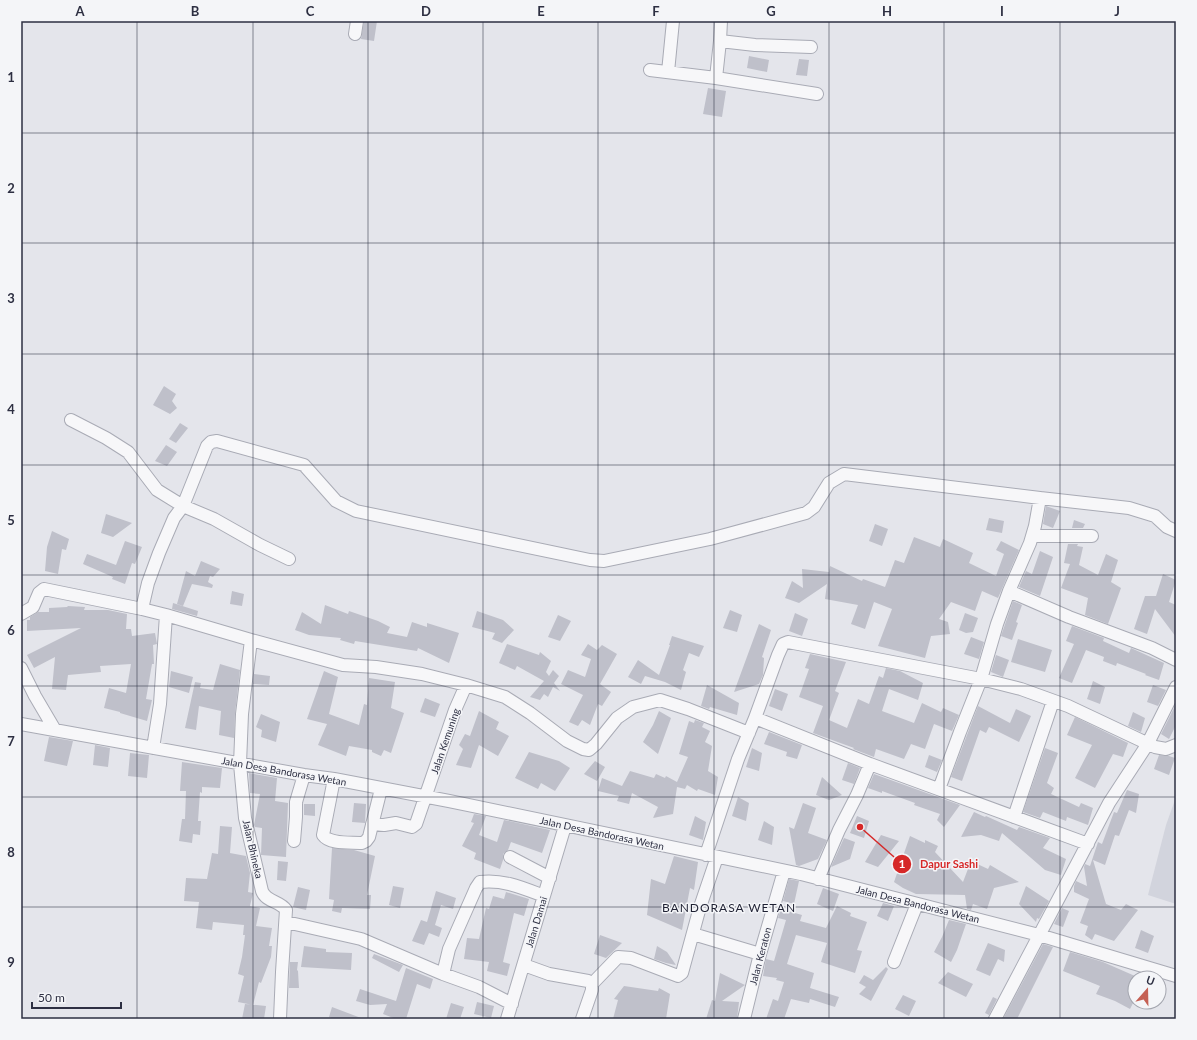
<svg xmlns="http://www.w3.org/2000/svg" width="1197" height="1040" viewBox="0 0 1197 1040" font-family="Lato,sans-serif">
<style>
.built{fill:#d2d4dd}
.building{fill:#bfc0ca}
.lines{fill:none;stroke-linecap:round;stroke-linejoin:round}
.minor-casing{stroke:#a9abb5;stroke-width:14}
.minor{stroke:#f7f7f9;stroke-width:12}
.grid{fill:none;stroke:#2d2f42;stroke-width:1;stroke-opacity:0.55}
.labels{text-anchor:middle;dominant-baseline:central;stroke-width:3;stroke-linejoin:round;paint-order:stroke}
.street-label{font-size:10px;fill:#2d2f42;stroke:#f4f5f8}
.quarter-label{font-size:12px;letter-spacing:1px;fill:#1f2133;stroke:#f4f5f8}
.leader{fill:none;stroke:#d62828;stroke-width:1.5}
.callout-dot{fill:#d62828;stroke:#f4f5f8;stroke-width:1.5}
.mark-label{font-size:12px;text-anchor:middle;font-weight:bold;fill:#fff}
.callout-label{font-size:11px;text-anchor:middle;font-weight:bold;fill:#d62828;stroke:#f4f5f8;stroke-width:3;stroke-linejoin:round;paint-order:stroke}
.neatline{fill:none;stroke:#2d2f42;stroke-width:1.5}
.grid-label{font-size:13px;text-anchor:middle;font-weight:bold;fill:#2d2f42}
</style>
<rect width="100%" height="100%" fill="#e4e5eb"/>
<path class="built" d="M1176,797V904L1148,895L1166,825Z"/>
<path class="building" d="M364,21H377L374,41L361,39Z
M749,56L769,60L767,72L747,68Z
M799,59L809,60L807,76L796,75Z
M708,88L726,91L722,117L703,114Z
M164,386L176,394L172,401L177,408L170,414L153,405Z
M180,423L188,428L176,443L169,439Z
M166,445L177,452L167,466L155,461Z
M1046,506L1060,511L1053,528L1043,524Z
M106,514L132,523L113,537L101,533Z
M989,518L1004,521L1002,533L986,530Z
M1074,520L1085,524L1083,528H1072Z
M875,524L888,529L882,546L869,541Z
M52,531L69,539L66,550L62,549L58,574L45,571L47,547Z
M914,537L940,547L943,539L973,553L969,563L996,576L1004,554L996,550L1001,541L1019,550L998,598L982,591L975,611L951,602L939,619L948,622L950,634L931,636L925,658L878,646L892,609L874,602L865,629L851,624L858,605L825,599L827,584L799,603L785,598L792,581L803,588L802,569L829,572L830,566L862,581L863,579L885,587L895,560L904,563Z
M125,541L142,547L135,564L132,563L125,584L112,579L113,577L83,564L87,554L116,565Z
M1068,544H1078L1077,546L1083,547L1079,565L1098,575L1106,554L1118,560L1111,582L1121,588L1108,624L1085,615L1088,598L1061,588L1070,564L1064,563Z
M1040,551L1053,557L1040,596L1019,587L1026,571L1032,574Z
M201,561L220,569L213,577L210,576L208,582L213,585L212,588L192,584L183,606L177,604L186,571L195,576Z
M1163,574L1176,580L1169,602L1176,605V637L1155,609L1147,634L1134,629L1145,596H1156Z
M232,591L244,594L242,606L230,604Z
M1013,601L1022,605L1016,622L1018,623L1012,640L1001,636Z
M173,603L198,611L197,616L172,609Z
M325,605L348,614L349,611L378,621L390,627L387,633L407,637L412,622L427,627V623L459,633L449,663L418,648L417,651L355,641L354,644L340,640L341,638L309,635L295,630L302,612L321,624Z
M68,606L85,607L84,610H108L127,614L126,629H131L132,636L155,633L157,644L153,645L154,664H152L146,699L152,700L147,721L120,713V712L104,708L109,688L126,693L131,664L100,666L101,672L68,675L66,690L52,689L55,657L34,668L27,655L81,628L27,631V620H30V617L38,612H49V608L67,607Z
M730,610L742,615L737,632L723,628Z
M477,611L503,620L514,630L502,643L492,639L495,633L472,627Z
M795,613L808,619L802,636L789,631Z
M965,613L978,618L973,632L966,633L959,630Z
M558,615L571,621L560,641L548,637Z
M759,624L771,630L762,657L764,658L763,675L759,684L734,692Z
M1072,626L1104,638L1103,641L1129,653L1131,648L1164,663L1159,680L1145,675L1146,674L1117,663L1116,666L1103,661L1104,657L1086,650L1072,683L1059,678L1074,644L1066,641Z
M672,636L704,646L699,657L689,653L683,670L686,672L681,690L665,682L645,676L641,684L628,677L638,660L659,675L670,645H669Z
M971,637L984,642L979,659L964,654Z
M1018,639L1052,650L1045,672L1011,662Z
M507,644L539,655L540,652L551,661L546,672L549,676L553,670L559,676L554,683L560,691L553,687L548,697L544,694L540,700L530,697L544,681L517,666L515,670L499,663Z
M588,644L597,650L602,645L617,654L600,684L611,692L602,706L598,704L590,725L582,720L578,726L569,722L583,695L561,684L568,670L585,677L591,659L581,655Z
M810,654L846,662L835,691L839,693L829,720L847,728L858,699L869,704L879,676L883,678L886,668L900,671L923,683L918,700L889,689L882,711L914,723L922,703L941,712L943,708L959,715L952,731L934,724L925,749L911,744L904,759L876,749L874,757L853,749L854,748L813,733L823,706L799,697L809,669L805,668Z
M996,655L1009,660L1003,677L991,672Z
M220,664L240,670L235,713L234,738L219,735L221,711L199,706L196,730L185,728L195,682L201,683L200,688L213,690Z
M171,671L193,677L189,693L169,687Z
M324,671L338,677L329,714L359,725L364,704L367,705L369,678L395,682L391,708L404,713L391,753L384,750L381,756L372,752V750L349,746L346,756L318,745L327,724L307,719Z
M254,674L270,676L269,685L253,684Z
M1093,681L1105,687L1100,704L1087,699Z
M707,685L739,703L737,715L710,707L709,709L701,706Z
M1153,685L1166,690L1158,706L1147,702Z
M775,689L788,694L782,711L769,706Z
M425,698L440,704L435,717L420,712Z
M1176,704V725L1169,739L1161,734Z
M978,706L1010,723L1016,709L1031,716L1019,742L989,727L986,733L980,730L962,781L951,777Z
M479,711L499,722L496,729L509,736L498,756L479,745L471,768L456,765L463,749L459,745L465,734L470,736Z
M659,711L671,718L658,754L643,742L653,725Z
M1133,712L1145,718L1141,732L1128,726Z
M261,714L280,722L276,742L261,737L262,730L256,727Z
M1075,717L1128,743L1123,757L1113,754L1095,788L1075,778L1092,745L1067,735Z
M695,720L704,723L702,727L710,731L705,742L712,746L708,771L718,777L715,795L698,789L697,791L687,785L685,789L677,787L673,814L653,818L658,807L632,793L629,804L617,801L619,796L598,791L602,778L622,786L630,771L654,778L656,774L665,778L666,776L677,782L688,757L679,754L689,721L694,723Z
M769,732L802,745L797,759L786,756L787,752L764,744Z
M49,737L73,741L67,766L44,761Z
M95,745L110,748L108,767L93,765Z
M752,748L762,753L759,771L746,767Z
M1045,748L1058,753L1047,783L1054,788L1051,794L1079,807L1081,803L1093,808L1088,825L1067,817L1066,821L1043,812L1040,818L1023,812Z
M529,752L559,761L570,768L555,791L541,783L538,789L515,778Z
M130,753L149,755L147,778L128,776Z
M929,755L942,760L937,772L925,767Z
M1159,755L1169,756L1175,758L1169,775L1154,769Z
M595,761L605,767L597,781L584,774Z
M182,762L222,768L220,788L202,787V793L200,792L198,821H201L200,835L193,834L192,843L179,841L182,819H185L186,791H180Z
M848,763L860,768L854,784L842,780Z
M249,773L277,778L275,801L288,803L286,857L261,855L262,828L255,827L254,825L260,794L250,793Z
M874,774L960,805L944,827L937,820L940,814L914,805L915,803L882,791V793L868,788Z
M822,777L842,795L829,800L816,795Z
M1127,790L1139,794L1136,813L1129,810L1119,836L1115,835L1105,865L1093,860L1106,904L1121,910L1126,904L1138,910L1114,941L1095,934L1092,940L1085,935L1088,926L1080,923L1089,899L1074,892V886L1076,881L1087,886L1084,867L1085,864L1090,866L1098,842L1102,844L1114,812L1117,813Z
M738,797L749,803L746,821L732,816Z
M354,803L366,804L365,823L352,822Z
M803,803L816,808L808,833L827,840L818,859L799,866L796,865L789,827L794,829Z
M304,804H315V816L304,815Z
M974,812L985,817L986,816L1017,830L1019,827L1050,838L1043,848L1066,859L1061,875L1045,870L1002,833L999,841L981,835L961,837Z
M474,814L486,816L479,835L497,842L504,820L550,830L542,853L511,842L508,850L503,854V860L500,869L474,859L476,853L462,846L474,823L471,822Z
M695,816L706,822L703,840L689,835Z
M857,816L869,821L864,838L850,833Z
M764,821L774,827L772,845L758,840Z
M220,826L232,827L230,853L246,856L250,873L248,892L253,893L250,906L260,908L256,926L272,928L269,946H272L271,957L261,983L259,982L253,1005L238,1002L244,976L238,974L242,957L245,935H243L244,925L213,922L212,930L196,928L199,902L184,901L186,878L207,879L212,853L218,854Z
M881,835L899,841L878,867L865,862Z
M910,836L925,843V840L938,846L935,852L963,882L971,861L988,869L990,865L1019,882L994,888L987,909L973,904L971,910L967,909L965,895L916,894L903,888L894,882Z
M844,838L855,842L850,859L831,867Z
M332,848L354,850L375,856L367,895H371L370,909L342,908L341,913L332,911L334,900L329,899Z
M674,856L698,862L694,890L690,888L682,930L647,915L651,879L665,884Z
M278,861L288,862L286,881L277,880Z
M789,879L799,881L794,904L783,901Z
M393,886L404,888L400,908L389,905Z
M1026,886L1049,901L1039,919L1037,918L1036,922L1019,904Z
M298,887L310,890L306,910L293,907Z
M823,888L839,894L833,911L817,904Z
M436,891L456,898L453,909L441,905L435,925L442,928L439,937L429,933L424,945L412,941L421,920L427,922Z
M506,892L529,899L524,916L514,913L503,962L510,964L507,976L487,971L489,962L464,959L467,938L479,939L486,908L489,909L493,896L504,899Z
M883,903L894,906L888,921L877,916Z
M837,906L851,913L850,916L867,922L857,950L862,951L855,973L821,962L827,943L796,935L787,964L814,973L810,988L839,997L835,1007L810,999L809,1003L791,999L784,1019H766L773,999L778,1001L784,982L776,980L777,978L763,976L766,959L774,961L786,920L778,918L781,909L802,915L800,921L826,928Z
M1062,908L1069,911L1063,927L1054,924Z
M949,920L966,924L957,950L951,962L934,952L942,937Z
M1141,930L1154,936L1148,953L1135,948Z
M600,935L622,943L606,958L594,954Z
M988,943L1005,950L1004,962L998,959L990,976L976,970Z
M1043,944L1053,947L1017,1019H1003Z
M304,946L326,949V952L352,953L351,970L301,967Z
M657,946L667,952L676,965L666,963L654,959Z
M1070,952L1103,962L1135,976V999L1130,1009L1115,1001L1096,994L1100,986L1063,971Z
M374,954L403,965L399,972L372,958Z
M290,962H298L297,970L298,971L299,988H289Z
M886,967L888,969L871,1001L859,994L866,987L859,983L864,975L873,980Z
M406,968L433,979L430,989L417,984L406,1019H396L383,1014L387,1004L370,1005L356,1001L360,989L396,1001Z
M948,972L973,984L966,997L938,983Z
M720,973L745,985L722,1001L739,1002L737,1019H706L712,1000L715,1001Z
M624,986L658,991L659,988L670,994L666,1019H613L618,1000L614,999Z
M903,995L916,1001L909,1016L895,1009Z
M993,997L997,999L989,1015L985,1013Z
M477,1002L494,1006L491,1018L474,1014Z
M451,1003L464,1007L460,1019H446Z
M245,1004L266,1006L264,1019H242Z
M332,1007L361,1018V1019H334L329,1017Z"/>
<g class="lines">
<defs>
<path id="minor" d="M721,21L720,41L755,45L811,47
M355,34L357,21
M650,70L716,78L720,41
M668,72L673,21
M716,78L817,94
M71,420L106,438L128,452L157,490L183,506L214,519L260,545L289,559
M1033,536H1092
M1009,591L1069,617L1152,648L1176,660
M21,614L33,607L39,593L44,589L142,609
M166,615L142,609L148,583L159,553L174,518L183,506L207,446L211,442L217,441L304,465L336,501L356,511L590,560L604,561L710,539L806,513L814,507L829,483L844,474L1040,498L1129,508L1155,516L1167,527L1176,531
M21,668L35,696L55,730
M755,718L778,655L783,644L788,642L981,679L1021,689L1068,706L1155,747L1166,749L1176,745
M21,724L304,775L334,779L449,801L801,874L1039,935L1176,976
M153,748L160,704L166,615L251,640
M334,779L323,835C330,845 351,842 362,843L366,841L369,837L381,789
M939,789L960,732L981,679L997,624L1009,591L1030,543L1035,526L1040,498
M1014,817L1053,701
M372,824L384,825L396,823L412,827L416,824L455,710L466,685
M294,841L296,817V802L304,775
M706,855L738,759L755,718L870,764
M510,857L550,878
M818,879L839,830L857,795L870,764L1088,844
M286,922L361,939L443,974L479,987L512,1004
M693,934L760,954
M894,962L917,904
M524,965L549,974L588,981L592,984
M443,974L449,949L476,888L480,882C503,879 523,888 544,896
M280,1019L282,972L286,910C280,901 266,902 262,891L245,818L240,764L242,714L251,640L343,665L376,667L422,674L466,685L505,697L530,713L567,741L583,749L589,750L596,744L617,718L633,707L660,700L688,709L749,733
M507,1019L565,826
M582,1019L592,990V984L618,957L631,958L678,976L682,973L700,907L717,857
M744,1019L760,954L784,871
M995,1019L1109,803L1147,745L1176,687"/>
</defs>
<use href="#minor" class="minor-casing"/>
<use href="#minor" class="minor"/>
</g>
<path class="grid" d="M137,21V1019M253,21V1019M368,21V1019M483,21V1019M598,21V1019M714,21V1019M829,21V1019M944,21V1019M1060,21V1019M21,133H1176M21,243H1176M21,354H1176M21,465H1176M21,575H1176M21,686H1176M21,797H1176M21,907H1176"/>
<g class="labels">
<g class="street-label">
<text transform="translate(445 741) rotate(-71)">Jalan Kemuning</text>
<text transform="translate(284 771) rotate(10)">Jalan Desa Bandorasa Wetan</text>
<text transform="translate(602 833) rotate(12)">Jalan Desa Bandorasa Wetan</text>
<text transform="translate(253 849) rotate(77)">Jalan Bhineka</text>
<text transform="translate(918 904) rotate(14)">Jalan Desa Bandorasa Wetan</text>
<text transform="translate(536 922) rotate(-73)">Jalan Damai</text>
<text transform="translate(760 956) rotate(-75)">Jalan Keraton</text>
</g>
<g class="quarter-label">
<text x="729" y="907">BANDORASA WETAN</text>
</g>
</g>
<path class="leader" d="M860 827L902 864"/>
<g class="callout-dot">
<circle cx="860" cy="827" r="4"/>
<circle cx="902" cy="864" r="10"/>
</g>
<g class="mark-label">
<text x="902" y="868">1</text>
</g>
<g class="callout-label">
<text x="949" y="868">Dapur Sashi</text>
</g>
<rect width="1197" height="1040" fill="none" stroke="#f4f5f8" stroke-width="44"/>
<g transform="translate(1147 990) rotate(20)"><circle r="19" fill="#f4f5f8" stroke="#a4a6af"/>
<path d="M0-3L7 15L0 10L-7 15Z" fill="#c56054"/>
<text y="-6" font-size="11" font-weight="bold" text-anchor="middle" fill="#2d2f42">U</text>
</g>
<path d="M32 1002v6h89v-6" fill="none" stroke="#2d2f42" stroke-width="2"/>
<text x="38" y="1002" font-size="12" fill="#2d2f42" stroke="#f4f5f8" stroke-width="3" paint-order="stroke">50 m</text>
<rect x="22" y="22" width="1153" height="996" class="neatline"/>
<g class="grid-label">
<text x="80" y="16">A</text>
<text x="195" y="16">B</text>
<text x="310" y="16">C</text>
<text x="426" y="16">D</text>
<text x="541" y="16">E</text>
<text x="656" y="16">F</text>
<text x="771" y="16">G</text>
<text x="887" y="16">H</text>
<text x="1002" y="16">I</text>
<text x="1117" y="16">J</text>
<text x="11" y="82">1</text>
<text x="11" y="193">2</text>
<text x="11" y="303">3</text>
<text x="11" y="414">4</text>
<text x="11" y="525">5</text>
<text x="11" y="635">6</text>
<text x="11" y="746">7</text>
<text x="11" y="857">8</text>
<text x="11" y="967">9</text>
</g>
</svg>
